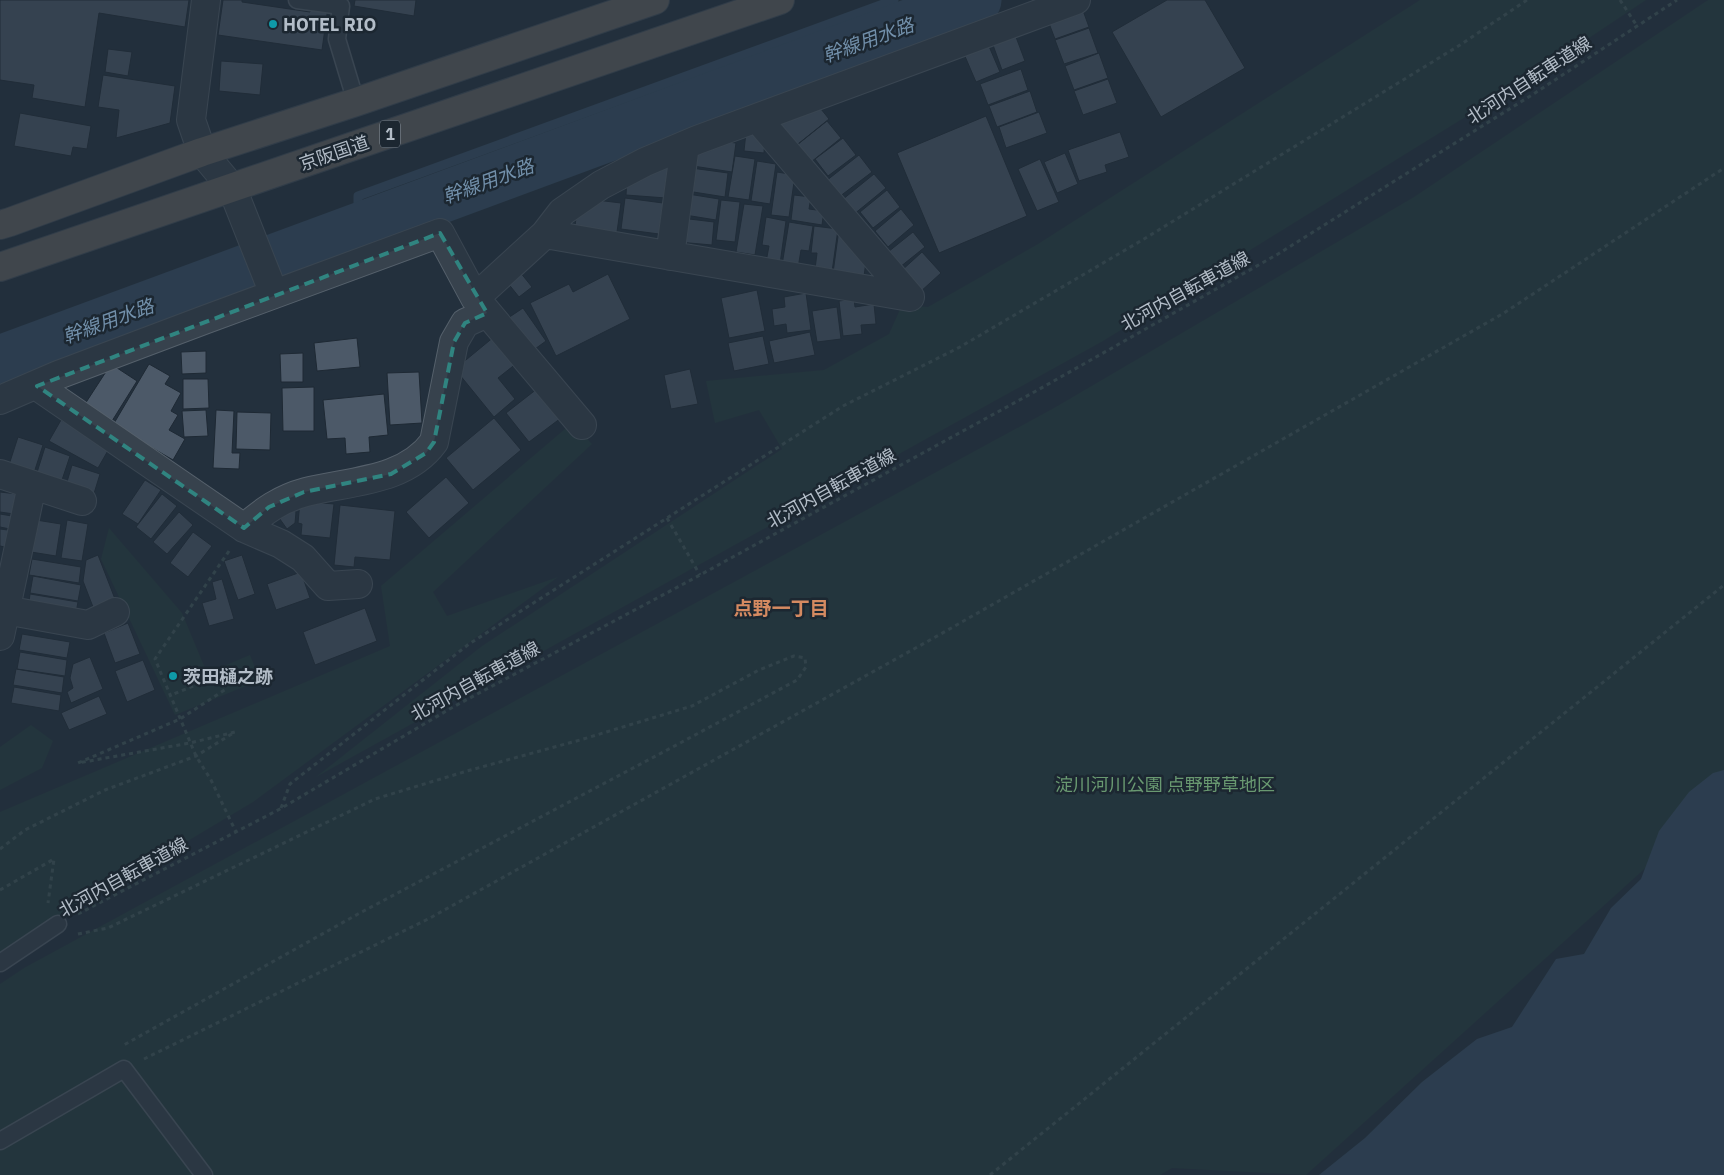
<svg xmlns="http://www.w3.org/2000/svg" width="1724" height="1175" viewBox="0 0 1724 1175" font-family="'IBM Plex Sans','Noto Sans JP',sans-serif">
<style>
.green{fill:#253d3e}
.water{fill:#384f66}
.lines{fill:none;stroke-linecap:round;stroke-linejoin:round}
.stream{stroke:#384f66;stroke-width:9}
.river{stroke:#384f66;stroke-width:51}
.building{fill:#4c5968;stroke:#1e2934}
.service-casing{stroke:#55606b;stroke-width:19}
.minor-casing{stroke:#55606b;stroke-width:30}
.trunk-casing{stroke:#424d58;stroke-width:30}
.path{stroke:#435a5b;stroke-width:3;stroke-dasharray:4 4;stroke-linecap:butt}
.service{stroke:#37424d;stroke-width:16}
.minor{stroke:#37424d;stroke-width:28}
.trunk{stroke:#646260;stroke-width:28}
.tree{fill:#4a6a5a}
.marked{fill:none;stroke:#308480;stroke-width:4;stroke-dasharray:10 6;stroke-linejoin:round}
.culture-dot{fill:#0f9aa8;stroke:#1c2731;stroke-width:2}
.labels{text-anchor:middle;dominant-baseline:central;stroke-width:5;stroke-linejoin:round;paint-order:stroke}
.shield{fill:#1c2731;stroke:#86909b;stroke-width:1}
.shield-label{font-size:16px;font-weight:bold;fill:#b3bdc8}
.poi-label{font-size:18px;font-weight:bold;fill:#b3bdc8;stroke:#1c2731;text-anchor:start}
.street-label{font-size:18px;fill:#b3bdc8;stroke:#1c2731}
.park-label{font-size:18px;fill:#699971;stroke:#1c2731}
.water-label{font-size:19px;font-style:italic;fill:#7290ab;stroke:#1c2731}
.neighbourhood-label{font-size:19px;font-weight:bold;fill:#d58a61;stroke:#1c2731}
</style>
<rect width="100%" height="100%" fill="#23303d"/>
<path class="green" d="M1420,0H1646L1535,74L1103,341L316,777L482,646L782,449L759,410L715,423L706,381L824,370L889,334L902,305L928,307L1038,244Z
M1708,0H1724V797L1306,1175L1172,1168L1160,1175H0V984L24,968L1054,408L1414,197Z
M572,423L592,444L433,592L447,616L558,577L253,802L0,953V812L390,646L381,586Z
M109,528L182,613L207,673L250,655L260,680L175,715L101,559Z
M31,725L53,741L42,768L0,790V747Z"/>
<path class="water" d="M1724,770V1175H1319L1365,1138L1422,1082L1477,1039L1512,1027L1556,959L1584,954L1611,908L1641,879L1659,831L1689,792L1713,773Z"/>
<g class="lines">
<path class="stream" d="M358,229V196L894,0"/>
<path class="river" d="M0,361L976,0"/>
</g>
<path class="building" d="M0,0H189L185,27L99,13L85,107L32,98L34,85L0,80Z
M223,0H242V2L310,12L312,0H329L322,50L218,35Z
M355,0H416L414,16L354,6Z
M1167,0H1205L1245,68L1161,117L1112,32Z
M1081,5L1089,27L1055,39L1047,18Z
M1089,28L1098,53L1064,64L1055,40Z
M1016,37L1025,61L1002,70L993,45Z
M988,44L1000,72L976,82L964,54Z
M108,49L132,52L128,76L105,72Z
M1099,53L1108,78L1074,90L1065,66Z
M221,61L263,64L260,95L219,91Z
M1021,69L1028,90L988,105L980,84Z
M103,75L175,86L170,123L116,138L119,110L98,107Z
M1108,79L1117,103L1083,115L1074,91Z
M1030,91L1037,112L997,127L989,106Z
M813,99L829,119L793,148L775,125Z
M1039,112L1047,133L1006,148L999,127Z
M20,113L91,126L87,149L73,147L71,156L14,146Z
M986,116L1027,216L939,253L897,153Z
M827,121L841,138L811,162L797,145Z
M746,132L765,135L764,153L744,151Z
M1120,132L1129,157L1105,165L1107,172L1079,181L1068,150Z
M843,138L856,155L828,176L815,159Z
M719,141L736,143L732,172L693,166L695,151Z
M1065,153L1078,184L1057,193L1044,162Z
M859,155L872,172L839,197L826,181Z
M735,156L755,159L749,200L728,197Z
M1040,159L1059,202L1037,211L1018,169Z
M757,161L776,164L770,204L751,201Z
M649,165L669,167L666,198L626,195L627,177Z
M691,168L728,173L725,197L687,191Z
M777,172L795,175L789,217L771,215Z
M874,174L886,188L853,215L842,200Z
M887,190L900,207L873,228L860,212Z
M688,194L719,199L716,220L685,215Z
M794,195L811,197L809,209L824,211L822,225L791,220Z
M625,198L663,203L659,234L621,229Z
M588,199L621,203L617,232L575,227L577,207Z
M721,200L740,202L735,242L716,240Z
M744,204L763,206L755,255L736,252Z
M901,209L914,225L888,247L875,231Z
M766,217L786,221L780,264L766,262L769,246L762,245Z
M681,218L714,222L712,245L678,242Z
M789,222L813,226L809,251L801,250L798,268L782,265Z
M814,226L838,229L832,272L815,269L817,253H811Z
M839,229L867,255L864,276L833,273Z
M913,232L925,247L900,267L888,252Z
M922,252L941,273L919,293L900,272Z
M520,272L532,287L519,297L507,282Z
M608,274L630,319L556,356L530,303L569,284L573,292Z
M757,290L765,331L729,338L721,298Z
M806,293L811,330L787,333L786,324L774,326L772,309L785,307L784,297Z
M854,299L855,307L874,304L876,324L861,325L862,334L843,336L839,301Z
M837,307L841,339L817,342L812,311Z
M523,308L546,341L528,354L505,320Z
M810,332L815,355L774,363L769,341Z
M495,336L517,363L498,378L515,399L494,417L455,369Z
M763,336L769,364L734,371L728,343Z
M357,338L360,367L317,371L314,343Z
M206,351V373L182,374L181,352Z
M303,353V382H281L280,354Z
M111,364L137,381L112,421L85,404Z
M149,364L170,376L165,384L181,393L171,411L178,415L169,430L185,439L173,460L113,425Z
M690,369L698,404L671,409L664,375Z
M419,372L422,423L390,425L387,373Z
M183,379H208L209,408L183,409Z
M542,385L565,415L529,442L506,413Z
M314,387V431H283L282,388Z
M384,394L388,435L369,437L370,452L346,454L345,438L327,439L323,400Z
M206,410L208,436L184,437L182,411Z
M216,410L234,411L232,453H240L239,469L213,468Z
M237,412L271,413L270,450L236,449Z
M494,418L521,450L473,490L446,458Z
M61,420L110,447L98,468L49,441Z
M18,437L43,445L32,479L7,471Z
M45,447L70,456L59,489L34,482Z
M72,465L100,474L92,500L64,492Z
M446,477L469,503L429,538L406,512Z
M145,480L161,490L138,524L122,514Z
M0,492L17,494L14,514L0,512Z
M162,494L177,506L151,539L136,527Z
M300,501L334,504L330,538L301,535L302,524L298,523Z
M340,505L395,511L390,560L355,557L354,567L334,565Z
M288,507L296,512L295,523L287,529L277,515Z
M179,512L193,525L167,554L153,542Z
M0,514L12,516L10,529L0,527Z
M36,520L61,524L56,556L31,552Z
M67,520L88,524L82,561L61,558Z
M0,529L8,530L5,547L0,546Z
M193,532L212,546L188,577L170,563Z
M98,555L115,599L93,607L83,581L86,560Z
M242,555L255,594L238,600L224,561Z
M32,559L81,567L79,583L29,575Z
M301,572L310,598L276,610L267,584Z
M33,576L81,585L78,601L30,593Z
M222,579L234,619L209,626L202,603L216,599L212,582Z
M30,594L78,602L75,618L28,610Z
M365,608L377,641L315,665L303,632Z
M128,623L140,654L115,663L104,633Z
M22,634L70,642L67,658L19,650Z
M20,652L67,660L65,676L17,669Z
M90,657L103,689L71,703L67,692L73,688L70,678L73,664Z
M143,660L155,690L127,702L115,671Z
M16,669L64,677L62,693L13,685Z
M14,687L61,695L59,711L11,703Z
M99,696L107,714L69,730L61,713Z"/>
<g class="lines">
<defs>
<path id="service" d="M297,0L341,6L337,39L356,102
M0,963L58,924
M0,1141L124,1069L204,1175"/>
<path id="minor" d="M206,0L191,120L202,152L232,188L274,294
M545,234L910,297L757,118
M670,256L685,145
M475,298L545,234L562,212L601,185L645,162L697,140L1076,0
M37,386L244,528L281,544L303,558L328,586L358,584
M0,400L58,375L204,320L440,233L475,298L582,425
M0,474L82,501
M244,528C264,511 280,499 306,492C349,481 405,482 434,442L454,342L465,323L487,313
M5,610L88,625L115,612
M0,636L32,485"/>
<path id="trunk" d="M0,225L10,222L202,152L356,102L655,0
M0,267L780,0"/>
</defs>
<use href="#service" class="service-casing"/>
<use href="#minor" class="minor-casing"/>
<use href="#trunk" class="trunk-casing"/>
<path class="path" d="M1620,0L1637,26
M667,518L700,575
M229,551L155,659L196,756L211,780L236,832
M281,808L290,784L469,644L843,406L960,347L1144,239L1460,45L1527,0
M0,849L25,830L105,790L196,756L235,732L190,743L78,763L180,719L226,689L218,676L171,695
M0,890L54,859L48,903
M78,914L280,809L453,707L689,581L1036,391L1278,254L1535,93L1677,0
M78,934L108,928L375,799L467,771L580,740L692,706L759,670L794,656L805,658L806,667L797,680L682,742L358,914L122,1046
M144,1059L430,918L939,635L1504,313L1724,168
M990,1175L1724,585"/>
<use href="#service" class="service"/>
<use href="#minor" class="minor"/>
<use href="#trunk" class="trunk"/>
</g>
<circle class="tree" cx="239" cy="677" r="8"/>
<path d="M0 0H1724V1175H0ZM440,233L487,313L465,323L454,342L434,442L426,453L391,474L304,492L269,507L244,528L37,386Z" fill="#23303d" fill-opacity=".55" fill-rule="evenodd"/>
<path class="marked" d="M440,233L487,313L465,323L454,342L434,442L426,453L391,474L304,492L269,507L244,528L37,386Z"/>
<g class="culture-dot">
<circle cx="273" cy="24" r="5"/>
<circle cx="173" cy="676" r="5"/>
</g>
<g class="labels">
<rect class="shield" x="380" y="120.5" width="20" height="27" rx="4"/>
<g class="shield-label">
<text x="390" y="134">1</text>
</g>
<g class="poi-label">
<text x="283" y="24">HOTEL RIO</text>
<text x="183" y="676">茨田樋之跡</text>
</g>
<g class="street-label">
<text transform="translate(1529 80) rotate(-33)">北河内自転車道線</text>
<text transform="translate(334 153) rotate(-19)">京阪国道</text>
<text transform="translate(1185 291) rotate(-29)">北河内自転車道線</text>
<text transform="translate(831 488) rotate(-29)">北河内自転車道線</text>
<text transform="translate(475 681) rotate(-29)">北河内自転車道線</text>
<text transform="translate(123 877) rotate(-29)">北河内自転車道線</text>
</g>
<g class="park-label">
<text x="1165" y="784">淀川河川公園 点野野草地区</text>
</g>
<g class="water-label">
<text transform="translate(868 40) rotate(-20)">幹線用水路</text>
<text transform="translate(488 181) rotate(-20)">幹線用水路</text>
<text transform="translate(108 321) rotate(-20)">幹線用水路</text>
</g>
<g class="neighbourhood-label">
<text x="781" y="608">点野一丁目</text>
</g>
</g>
</svg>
